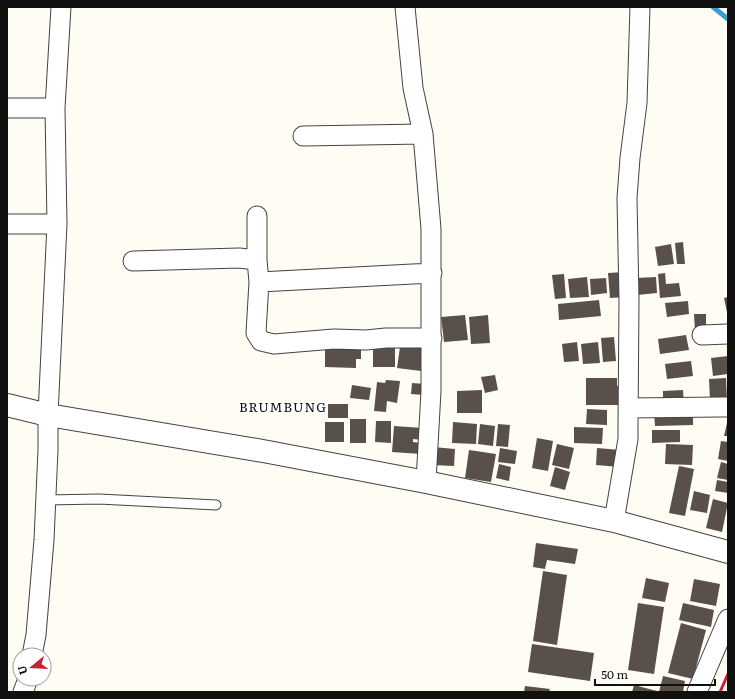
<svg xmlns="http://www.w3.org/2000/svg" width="735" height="699" viewBox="0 0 735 699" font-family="Literata,serif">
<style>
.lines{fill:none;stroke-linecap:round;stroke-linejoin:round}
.stream{stroke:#399dd3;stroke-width:5}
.building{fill:#59504b}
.service-casing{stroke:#434343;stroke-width:11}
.minor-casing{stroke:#434343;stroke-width:21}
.tertiary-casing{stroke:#434343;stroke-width:24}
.service{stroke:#fff;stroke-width:9}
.minor{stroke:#fff;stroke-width:19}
.tertiary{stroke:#fff;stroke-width:22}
.rail{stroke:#c72132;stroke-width:3}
.labels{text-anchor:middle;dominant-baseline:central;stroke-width:4;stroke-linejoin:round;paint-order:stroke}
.quarter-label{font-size:13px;letter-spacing:1px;fill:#101010;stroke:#fff}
</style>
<rect width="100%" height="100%" fill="#fffcf3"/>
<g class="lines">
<path class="stream" d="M713,7L728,19"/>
</g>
<path class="building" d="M683,242L685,264H677L675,243Z
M671,244L674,264L658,266L655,247Z
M624,272L626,297L610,298L608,273Z
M665,273L666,284L679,283L681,296L660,298L658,274Z
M564,274L566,298L555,299L552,275Z
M587,277L589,297L570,298L568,279Z
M656,277L657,293L637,295L636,278Z
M606,278L607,293L591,295L590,279Z
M728,297V312H727L724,298Z
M599,300L601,316L559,320L558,304Z
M688,301L689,314L667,317L665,303Z
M694,314H706V331H695Z
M465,315L468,340L444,342L441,317Z
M488,315L490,343L471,344L469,317Z
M686,335L689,350L660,354L658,339Z
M614,337L616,361L603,362L601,338Z
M401,340L425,343L421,371L397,368Z
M325,342L361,349V359H356V368L325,367Z
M577,342L579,361L564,362L562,344Z
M598,342L600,363L583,364L581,344Z
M373,346H395V367H373Z
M728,356V374L713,376L711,358Z
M691,361L693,376L667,379L665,364Z
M495,375L498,390L485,393L481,377Z
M586,378H617V386H621L627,405H586Z
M726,378L727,400L710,401L709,379Z
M386,380L400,381L397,403L387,401L386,412L374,411L377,382L385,383Z
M412,383L425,384L424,395L411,394Z
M352,385L371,388L369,400L350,398Z
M482,390V413H457V391Z
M683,390L684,405L663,407V391Z
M328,404H348V418H328Z
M587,409L607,410V425L586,424Z
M693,409V425L655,426L654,411Z
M350,419H366V443H350Z
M376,421H391V443L375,442Z
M325,422H344V442H325Z
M453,422L477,424L476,444L452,443Z
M727,423H728V436H724Z
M480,424L495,426L493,446L478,444Z
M498,424L510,425L508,447L496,446Z
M394,426L423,428L422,440L413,439V442L421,443V454L392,452Z
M574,427L603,428L602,444L574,443Z
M652,430H680V442L652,443Z
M537,438L553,441L548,471L532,468Z
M721,441L728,442V461L718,459Z
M557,444L574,448L569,469L552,465Z
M666,444L693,445L692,465L665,464Z
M433,447L455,449L454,466L432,465Z
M500,448L517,451L515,464L498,462Z
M597,448L620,450L619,467L596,465Z
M469,450L496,454L491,482L465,478Z
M721,462L728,464V480L717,478Z
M499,464L511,467L509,481L496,478Z
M679,466L694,469L685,516L669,513Z
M555,467L570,472L565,490L550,486Z
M717,480L728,482V493L715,491Z
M694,491L710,495L707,513L690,510Z
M713,499L728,503L722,532L706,528Z
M536,543L578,549L575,564L547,560L545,569L533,567Z
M543,571L567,575L557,645L533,641Z
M646,578L669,583L665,602L642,598Z
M694,579L720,584L716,606L690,601Z
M638,603L664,607L654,674L628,670Z
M683,603L714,610L711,627L679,620Z
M681,623L706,630L693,679L668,673Z
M532,644L594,653L590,681L528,672Z
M663,676L685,681L683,692H659Z
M634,685L657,691V692H632Z
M525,686L550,689L549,692H524Z"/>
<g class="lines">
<defs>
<path id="service" d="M46,500L99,499L216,505"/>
<path id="minor" d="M405,7L413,88L423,134L431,229V391L426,482
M7,108H55
M303,136L423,134
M7,224H57
M257,260V216
M133,261L239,258L257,260L259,282L432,273
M259,282L256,333L261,341L274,344L334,339L366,340L386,338H432
M702,335L728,334
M628,408L722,407H728
M614,521L628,439V428L629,300L627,198L630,158L637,103L640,7
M32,655L36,635L44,540L48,450V415L57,224L55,108L61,7
M23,692L28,679
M697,692L728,619"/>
<path id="tertiary" d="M7,405L48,415L263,451L426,482L614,521L728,552"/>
</defs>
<use href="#service" class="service-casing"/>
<use href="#minor" class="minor-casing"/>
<use href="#tertiary" class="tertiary-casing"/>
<use href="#service" class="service"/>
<use href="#minor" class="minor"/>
<use href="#tertiary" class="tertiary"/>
<path class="rail" d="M720,692L728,674"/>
</g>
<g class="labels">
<g class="quarter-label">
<text x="283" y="406">BRUMBUNG</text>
</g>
</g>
<rect width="735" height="699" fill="none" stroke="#101010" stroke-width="16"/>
<g transform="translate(32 667) rotate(252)"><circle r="19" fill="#ffffff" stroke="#9f9f9f"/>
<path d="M0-3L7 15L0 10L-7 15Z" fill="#c72132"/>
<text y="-6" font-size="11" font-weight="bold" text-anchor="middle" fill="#101010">U</text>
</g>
<path d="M595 679v6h120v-6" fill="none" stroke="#101010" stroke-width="2"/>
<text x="601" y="679" font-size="12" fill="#101010" stroke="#ffffff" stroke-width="3" paint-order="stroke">50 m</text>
</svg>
